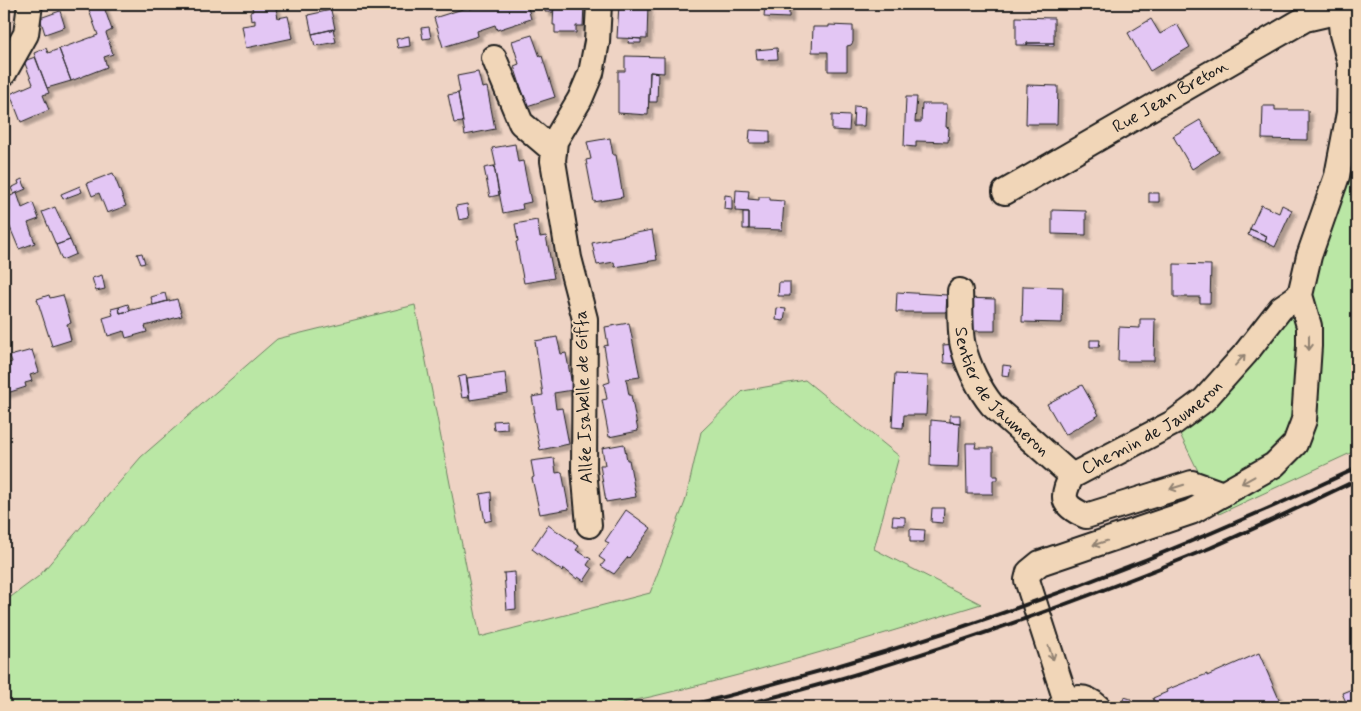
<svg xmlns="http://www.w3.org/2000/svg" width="1361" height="711" viewBox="0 0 1361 711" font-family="Mynerve,sans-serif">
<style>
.green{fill:#bae7a5;stroke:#6b8260}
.building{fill:#e3c6f4;stroke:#1c1c1c;filter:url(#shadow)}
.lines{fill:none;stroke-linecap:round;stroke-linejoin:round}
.street-casing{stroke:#1c1c1c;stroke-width:28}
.street{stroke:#f1d6b8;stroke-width:24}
.rail{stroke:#1c1c1c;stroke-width:4}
.oneway{stroke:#918272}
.labels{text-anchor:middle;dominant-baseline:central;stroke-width:4;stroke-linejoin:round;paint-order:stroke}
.street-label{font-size:18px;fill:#1c1c1c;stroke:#f1d6b8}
</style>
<defs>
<filter id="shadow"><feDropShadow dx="4.5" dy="4.5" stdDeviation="1" flood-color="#0004"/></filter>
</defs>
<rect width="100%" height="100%" fill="#eed3c4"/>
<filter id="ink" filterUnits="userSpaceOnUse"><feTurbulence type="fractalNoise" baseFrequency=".02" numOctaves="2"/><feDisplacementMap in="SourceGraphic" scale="10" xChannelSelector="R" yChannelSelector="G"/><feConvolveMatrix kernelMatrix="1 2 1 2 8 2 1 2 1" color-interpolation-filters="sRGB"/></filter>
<g filter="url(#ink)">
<path class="green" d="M1357,143V450L1219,514L1178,430L1313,282L1343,197Z
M415,305L480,637L650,593L685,502L701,432L743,391L805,380L899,456L874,549L981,604C857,642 733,680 605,707H4V602L39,576L141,457L277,339Z"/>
<path class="building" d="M90,4H103L112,30L106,33L113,54L104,57L107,67L71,81L59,49L98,35L87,5Z
M251,4H275L278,18L288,16L293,38L246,48L242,26L255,24V20L251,21L250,12L253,11Z
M478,4H527L531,19L497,30L495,25L477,31L478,36L443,47L434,18L469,7L470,9L478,6Z
M545,4H554L553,12H545Z
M554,4H584L583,26H576V33H555V25H553Z
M619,4H648L647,39L617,38Z
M765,4H789V18L764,17Z
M331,10L335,29L312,34L308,15Z
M60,11L65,27L45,34L40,18Z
M1016,17L1054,18V43H1027V45H1016Z
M1151,19L1160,34L1177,24L1190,47L1150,71L1128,33Z
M829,25L853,26V42L851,45L847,46V71H828V52H812L813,27H829Z
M429,27L431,38L423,39L421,28Z
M333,29L336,42L315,46L312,34Z
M532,35L540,57L542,56L555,97L527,106L514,66L519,64L512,41Z
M409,36L410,46L398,48L396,39Z
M629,38L641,39V43H628Z
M1027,43H1054V46L1027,45Z
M46,48L48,53L59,49L71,81L47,88L34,53Z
M777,48L778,59L757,60L756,50Z
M625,56L664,57V73L650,72L648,115L618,113V71H625Z
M35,57L49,93L43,95L49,110L21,122L10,94L33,84L24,61Z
M478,72L482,88L487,87L495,129L465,135L458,93L460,92L457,76Z
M650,72L658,73L657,102H649Z
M1027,85L1058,86L1057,124H1026Z
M458,93L463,122L454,123L448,95Z
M906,97H917L915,122H921L922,104H947L946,127L949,128L948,142L916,141V147L904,146Z
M854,106L865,107L864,126H853Z
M1263,106H1275V110H1308V140L1262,139Z
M832,115L850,116L849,131L832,130Z
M1200,120L1219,152L1192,169L1173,136Z
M750,130L770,131V143H749Z
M610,138L613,155H616L623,197L594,202L586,160L591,159L587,142Z
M515,144L518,162L523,161L531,202L522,204L523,209L503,213L494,166H496L492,148Z
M494,166L499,195L490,197L484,168Z
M113,173L126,206L107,213L99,193L92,196L87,183Z
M22,179L26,189L14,194L11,188L19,184L18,181Z
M80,186L82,192L63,199L61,194Z
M736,190L749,191L748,199L759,200V197H770V200L784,201L782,230L749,229V212L735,211Z
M17,193L22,208L33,203L39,219L28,223L35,243L19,249L4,213V199Z
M1149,193H1159V202H1149Z
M725,195L732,196V210L724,209Z
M467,204L469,218L459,220L456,206Z
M1261,205L1279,213L1282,205L1292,210L1275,247L1265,242L1267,236L1250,229Z
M55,207L70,240L56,245L42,212Z
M1052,210L1086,211V235L1052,234Z
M743,212H749V229H743Z
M537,220L540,237L546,236L554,278L524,283L516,242L518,241L515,224Z
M1250,229L1267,236L1265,242L1248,235Z
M652,230L657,260L615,267L614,262L597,265L592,243L610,239V238Z
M70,240L76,254L62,260L56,245Z
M142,253L145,263L141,264L137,254Z
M1174,264L1211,265L1210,303H1200V297H1174Z
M102,275L105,289L96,291L92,278Z
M779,282H790V296H778Z
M1023,286L1063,287L1062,323L1022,322Z
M897,292L947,295L946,312H896Z
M165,293L167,301L153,305L151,297Z
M49,295L50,298L63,295L71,323L67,324L71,340L52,346L37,299Z
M964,298L995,299V331H974V329H964Z
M177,299L182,316L145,326L147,332L126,338L124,331L108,336L103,318L113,315L111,309L119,307L120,313Z
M128,304L130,311L120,313L119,307Z
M777,308L786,309L784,321L776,320Z
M1140,319H1155L1154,361H1118L1119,327L1140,328Z
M629,323L640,377L626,379L629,395H631L638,431L609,437L602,400L607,399L604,384L610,382L604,346L608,345L605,327Z
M557,337L561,354L566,353L573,390L554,393L556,409L562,408L569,444L540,450L533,413H535L532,397L543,395L535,341Z
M1090,340H1100L1099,347H1090Z
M956,344L959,364L944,363L943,345Z
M32,350L39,372L30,375L32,381L25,383L26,387L4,394V365L12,362L10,356Z
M1003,365L1011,366L1009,376L1002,375Z
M505,373L508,394L470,400L467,378Z
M895,374L928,376L926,415H904L903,428L892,427Z
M466,375L469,397L462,398L458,377Z
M1082,385L1099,415L1065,435L1047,404Z
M950,415H960V423L950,422Z
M507,420V429L494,430L493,421Z
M931,420L960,423L958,467L930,466Z
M966,443H976L975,448H993V476H998V480H993V494H967Z
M624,444L627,460H629L636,497L606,502L600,465H605L602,448Z
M554,458L556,473L562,472L569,509L540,514L532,478L534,477L531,461Z
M491,492L492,520L485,522L480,494Z
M932,508H944L943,523L931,522Z
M626,510L651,528L629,558L628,557L614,574L601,566L605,561L599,557L609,543L605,541Z
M893,516L905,517V525H892Z
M548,525L579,546L576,550L591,559L587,565L592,569L584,581L578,577L577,579L563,568L562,571L532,549Z
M910,529L925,530L924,542H910Z
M515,572L516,609L507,610L504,573Z
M1259,653L1282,706L1279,707H1157L1153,698L1167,692L1166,690L1207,674V676Z
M1357,687V707H1348L1342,693Z
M1124,697L1131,699L1129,707H1121Z
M1329,699L1333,707H1309Z"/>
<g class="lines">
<defs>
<g id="street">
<path d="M494,58L521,123L554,151"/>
<path d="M4,73L26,34L30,4"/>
<path id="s1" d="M1005,192L1305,19L1331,13L1340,14"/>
<path id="s2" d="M960,291C961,308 959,330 963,346C968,366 979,389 992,405L1072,476"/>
<path id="s3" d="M1223,494L1192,483L1086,516C1062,506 1060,497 1072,476L1173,423L1204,400L1245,354L1281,308L1300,295"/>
<path d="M589,525L584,469L585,319L569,258L553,161L555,141L580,99L591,73L597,42L599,4"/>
<path d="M1066,701L1027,580L1029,572L1040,563L1191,512L1274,465L1295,444L1304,420L1309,346V326L1300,295L1309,256L1337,176L1349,113L1350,63L1342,34L1340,14L1343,4"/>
<path d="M1060,707C1072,695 1086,695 1098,707"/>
</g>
</defs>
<use href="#street" class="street-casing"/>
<use href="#street" class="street"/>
<path class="rail" d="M683,707C915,651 1141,570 1357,468
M734,707C896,668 1055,611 1210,548C1259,527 1308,503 1357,480"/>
</g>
<defs><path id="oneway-shaft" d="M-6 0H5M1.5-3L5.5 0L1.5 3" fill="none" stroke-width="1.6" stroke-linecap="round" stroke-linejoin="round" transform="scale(1.25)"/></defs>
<g class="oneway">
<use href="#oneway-shaft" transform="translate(1309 343) rotate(90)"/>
<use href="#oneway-shaft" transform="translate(1240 360) rotate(-48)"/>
<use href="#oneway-shaft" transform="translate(1248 480) rotate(151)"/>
<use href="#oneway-shaft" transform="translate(1177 487) rotate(163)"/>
<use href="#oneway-shaft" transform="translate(1100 543) rotate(162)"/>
<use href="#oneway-shaft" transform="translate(1051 653) rotate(71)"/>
</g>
</g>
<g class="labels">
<g class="street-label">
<text stroke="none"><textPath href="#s1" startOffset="191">Rue Jean Breton</textPath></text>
<text stroke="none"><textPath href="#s2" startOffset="115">Sentier de Jaumeron</textPath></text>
<text transform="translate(584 397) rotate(-92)">Allée Isabelle de Giffa</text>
<text stroke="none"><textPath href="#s3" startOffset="290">Chemin de Jaumeron</textPath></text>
</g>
</g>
<rect width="1361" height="711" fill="none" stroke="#f1d6b8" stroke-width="20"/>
<rect x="10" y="10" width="1341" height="691" fill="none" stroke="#1c1c1c" stroke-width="2" filter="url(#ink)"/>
</svg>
